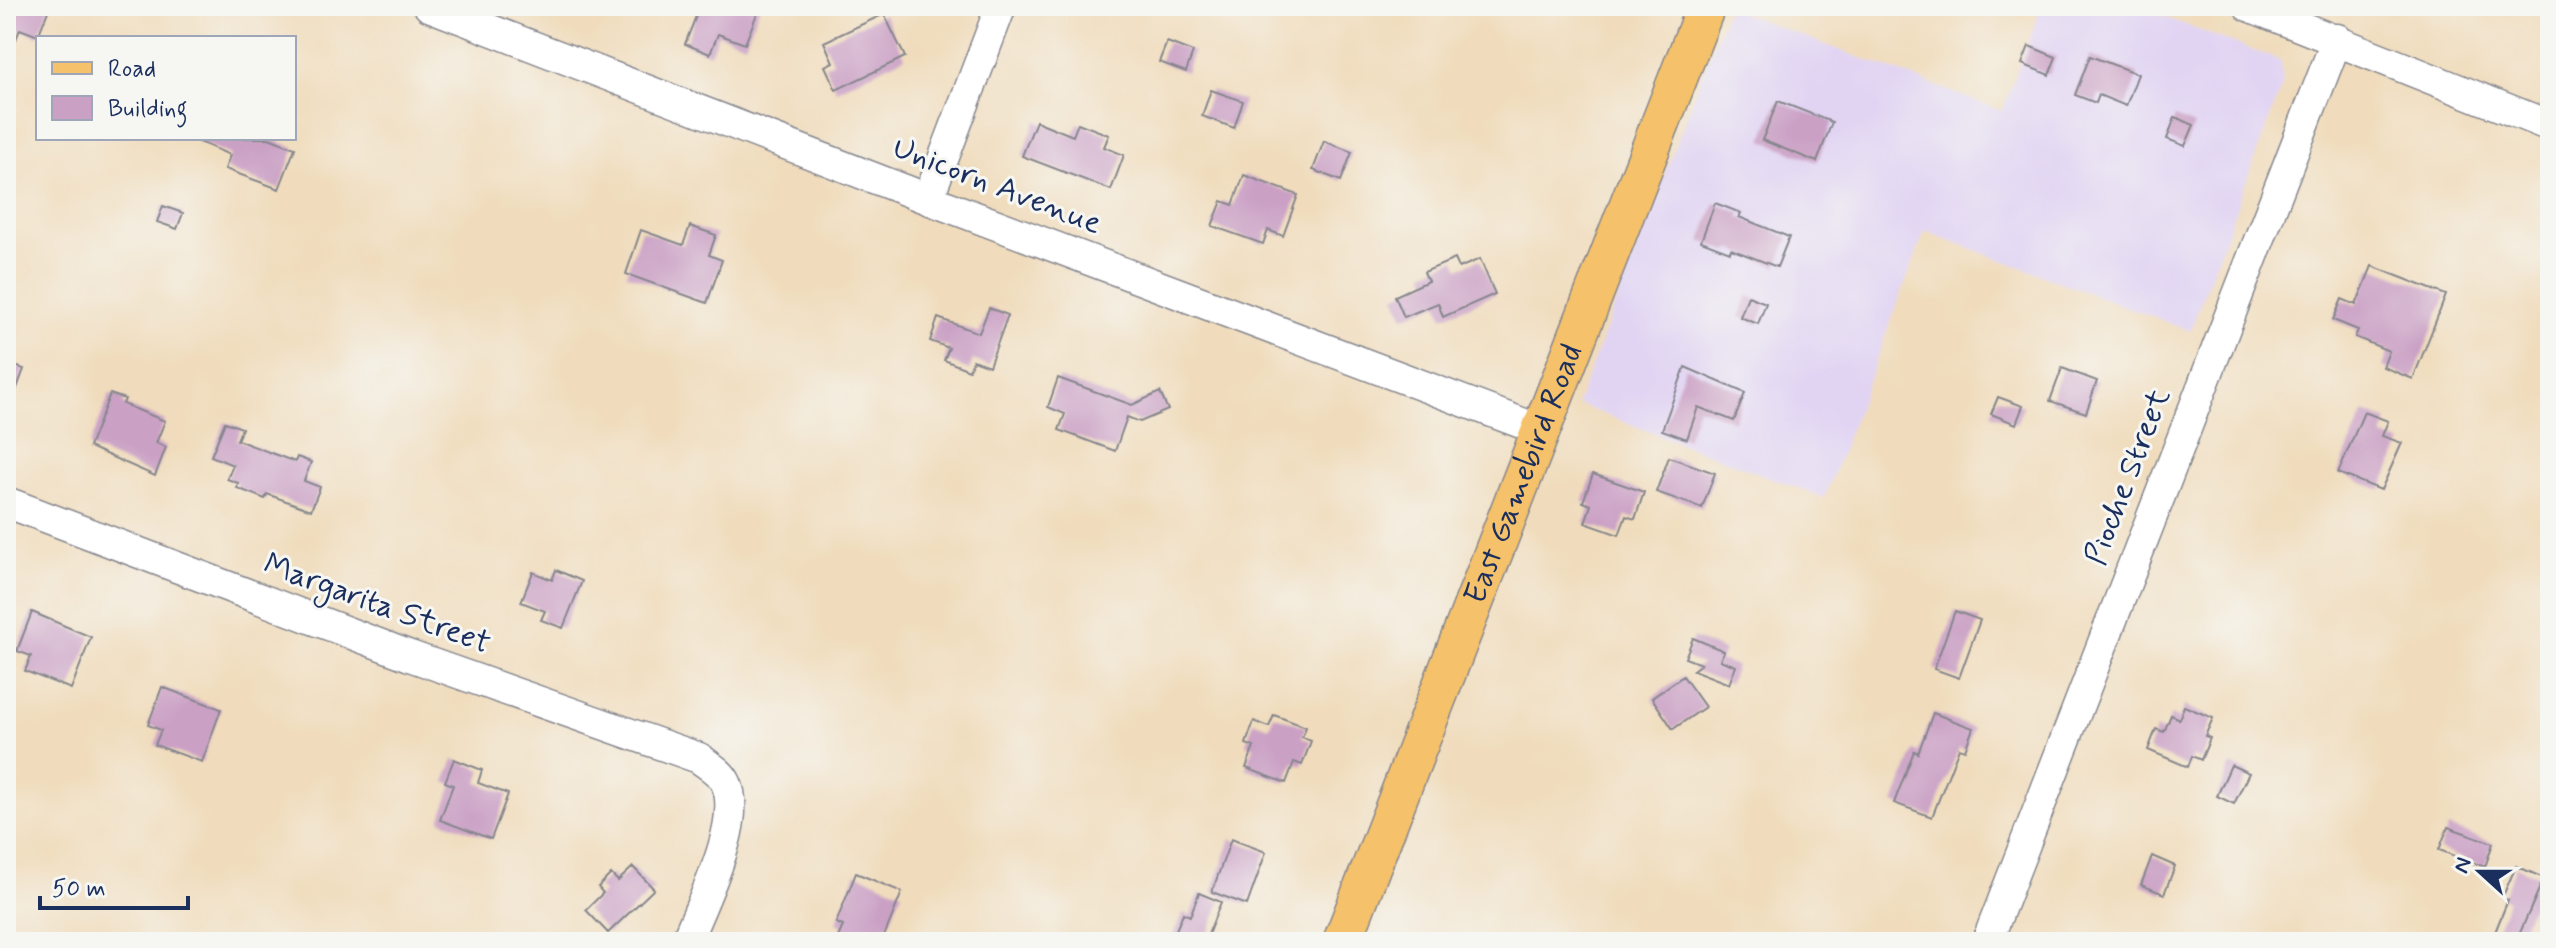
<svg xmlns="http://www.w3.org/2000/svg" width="2556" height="948" viewBox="0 0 2556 948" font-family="Mynerve,sans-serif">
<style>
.built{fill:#e1d4f3}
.building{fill:#caa0c5}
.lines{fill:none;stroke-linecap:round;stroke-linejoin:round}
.minor-casing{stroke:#86868d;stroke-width:33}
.major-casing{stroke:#86868d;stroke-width:41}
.minor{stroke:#fff;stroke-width:30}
.major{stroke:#f5c16b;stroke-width:38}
.labels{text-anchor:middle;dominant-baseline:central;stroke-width:6;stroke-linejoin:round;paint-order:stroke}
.street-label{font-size:32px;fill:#1b2f5e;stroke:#f6f6f2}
</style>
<rect width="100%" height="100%" fill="#f6f6f2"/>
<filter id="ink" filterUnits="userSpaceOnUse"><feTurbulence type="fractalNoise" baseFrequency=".0125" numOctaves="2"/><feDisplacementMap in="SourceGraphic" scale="16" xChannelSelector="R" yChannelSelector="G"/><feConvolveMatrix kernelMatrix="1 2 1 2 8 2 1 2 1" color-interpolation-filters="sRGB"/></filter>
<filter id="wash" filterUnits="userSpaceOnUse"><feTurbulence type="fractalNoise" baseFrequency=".006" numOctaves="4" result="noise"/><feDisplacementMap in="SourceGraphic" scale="32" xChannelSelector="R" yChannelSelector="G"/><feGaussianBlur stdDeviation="1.8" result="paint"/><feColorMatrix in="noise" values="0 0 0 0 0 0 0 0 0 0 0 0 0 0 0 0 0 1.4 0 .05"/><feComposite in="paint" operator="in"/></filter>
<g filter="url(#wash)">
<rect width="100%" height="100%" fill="#f0dcbc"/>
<path class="built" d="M2042,6H2135L2281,61L2283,83L2190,331L1925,231L1824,498L1577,404L1728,8L2002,111Z"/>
<g id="blocks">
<path class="building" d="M6,6H50L38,36L20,29L7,63Z
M700,6H760L745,44L718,34L710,54L685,44Z
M884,14L905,57L836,90L825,66L833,62L824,42Z
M1167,42L1193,52L1186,72L1159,62Z
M2029,46L2056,57L2049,75L2022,64Z
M2090,56L2138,74L2126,106L2099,95L2096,103L2075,95Z
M1211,90L1243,101L1234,128L1202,116Z
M1778,101L1832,122L1817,162L1762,140Z
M2175,117L2194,125L2185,146L2167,139Z
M1036,121L1073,136L1078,123L1109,135L1104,147L1124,155L1111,190L1022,156Z
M190,138H269L295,148L279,189L225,169L230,155Z
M1324,141L1352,152L1341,181L1313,170Z
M1244,175L1298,195L1283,236L1268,230L1263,244L1212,226L1222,201L1233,205Z
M1715,203L1741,213L1739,217L1789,237L1777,267L1731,249L1730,252L1701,241Z
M163,206L183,213L177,229L157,222Z
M690,226L716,235L709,255L722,260L707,303L626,274L641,230L683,245Z
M1455,259L1459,268L1480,259L1495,294L1443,317L1438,303L1404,317L1395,296L1428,281L1424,272Z
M2372,266L2446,295L2413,379L2383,367L2389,351L2355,337L2358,330L2333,320L2342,299L2356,305Z
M1748,296L1766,303L1758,324L1740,317Z
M989,308L1008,315L989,366L973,360L969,370L944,360L949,348L930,341L938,318L979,333Z
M6,363L24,369L8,412L6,411Z
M1685,367L1745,393L1734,421L1698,407L1687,439L1662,430Z
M2062,368L2097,381L2086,413L2050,401Z
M1058,378L1132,405L1160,392L1168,410L1140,422L1127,417L1115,451L1059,430L1065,414L1048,407Z
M110,394L125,399L123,404L165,421L156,443L166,447L155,476L89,447Z
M1998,397L2023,406L2016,424L1991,414Z
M2364,412L2388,421L2382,436L2402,443L2381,490L2338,473Z
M225,422L242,428L237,440L295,462L297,457L311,462L304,481L320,487L311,510L267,494L265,499L237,488L238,483L227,479L233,465L211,456Z
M1669,457L1715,473L1702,508L1656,492Z
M1593,474L1644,492L1635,519L1626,516L1619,535L1585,523L1591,505L1583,502Z
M556,570L582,581L563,628L541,620L545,611L521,602L533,572L552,580Z
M1955,611L1980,620L1959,678L1934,669Z
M32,612L91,637L71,689L25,671L31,656L17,651Z
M1693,638L1724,651L1720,660L1736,666L1729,684L1693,670L1701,664L1685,658Z
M1683,676L1705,707L1673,729L1652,698Z
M162,687L221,709L202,762L155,745L161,730L148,725Z
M2184,706L2213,718L2205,736L2210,738L2201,760L2192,756L2188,767L2148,750L2156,729L2164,732L2171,715L2179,719Z
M1933,713L1973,728L1965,750L1959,748L1932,817L1894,803L1914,751L1918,753Z
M1274,715L1306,727L1302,737L1311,741L1302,765L1294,762L1286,783L1246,768L1254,747L1246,744L1254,721L1269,727Z
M454,759L482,770L478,783L508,794L491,839L440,820L453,785L445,782Z
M2231,765L2249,773L2234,804L2217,796Z
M2448,827L2493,843L2485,867L2439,850Z
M1231,839L1266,852L1247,905L1212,892Z
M2152,856L2175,866L2164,894L2141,885Z
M2516,866L2544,878L2516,942H2491L2508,900L2502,898Z
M633,867L654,889L608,933L586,910L603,893L598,887L611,874L618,881Z
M856,873L902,892L883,939L874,936L871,942H836L843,926L836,923Z
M1199,893L1221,902L1205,942H1190L1174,935L1183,913L1190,916Z"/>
</g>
</g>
<g filter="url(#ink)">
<use href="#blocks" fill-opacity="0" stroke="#86868d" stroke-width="2"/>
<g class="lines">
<defs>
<path id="minor" d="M429,6L928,199L1540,430
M2249,6L2550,126
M928,199L1001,6
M6,502L410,656L699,758C709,766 721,772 726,783C744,821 701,904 686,942
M1987,942L2337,39"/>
<g id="major">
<path id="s1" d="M1342,942L1706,6"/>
</g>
</defs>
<use href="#minor" class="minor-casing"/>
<use href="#major" class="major-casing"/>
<use href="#minor" class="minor"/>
<use href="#major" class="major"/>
</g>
</g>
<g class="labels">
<g class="street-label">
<text transform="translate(997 186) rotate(21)">Unicorn Avenue</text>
<text stroke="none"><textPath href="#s1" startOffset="502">East Gamebird Road</textPath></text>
<text transform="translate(2128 477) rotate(-69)">Pioche Street</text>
<text transform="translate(377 604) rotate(20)">Margarita Street</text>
</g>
</g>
<rect width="2556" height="948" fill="none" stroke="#f6f6f2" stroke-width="32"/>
<rect x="36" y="36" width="260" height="104" fill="#f6f6f2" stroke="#9ea6b7" stroke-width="2"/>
<rect x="52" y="62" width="40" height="12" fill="#f5c16b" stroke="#9ea6b7" stroke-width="2"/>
<text x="108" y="76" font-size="24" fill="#1b2f5e">Road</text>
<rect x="52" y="96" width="40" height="24" fill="#caa0c5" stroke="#9ea6b7" stroke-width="2"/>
<text x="108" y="116" font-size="24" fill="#1b2f5e">Building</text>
<g transform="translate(2480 872) rotate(291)" stroke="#f6f6f2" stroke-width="6" paint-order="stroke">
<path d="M0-6L14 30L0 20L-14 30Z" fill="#1b2f5e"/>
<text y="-12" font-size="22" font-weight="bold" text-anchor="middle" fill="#1b2f5e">N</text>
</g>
<path d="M40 896v12h148v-12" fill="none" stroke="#1b2f5e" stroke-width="4"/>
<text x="52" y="896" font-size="24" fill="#1b2f5e" stroke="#f6f6f2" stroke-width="6" paint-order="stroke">50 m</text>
</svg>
